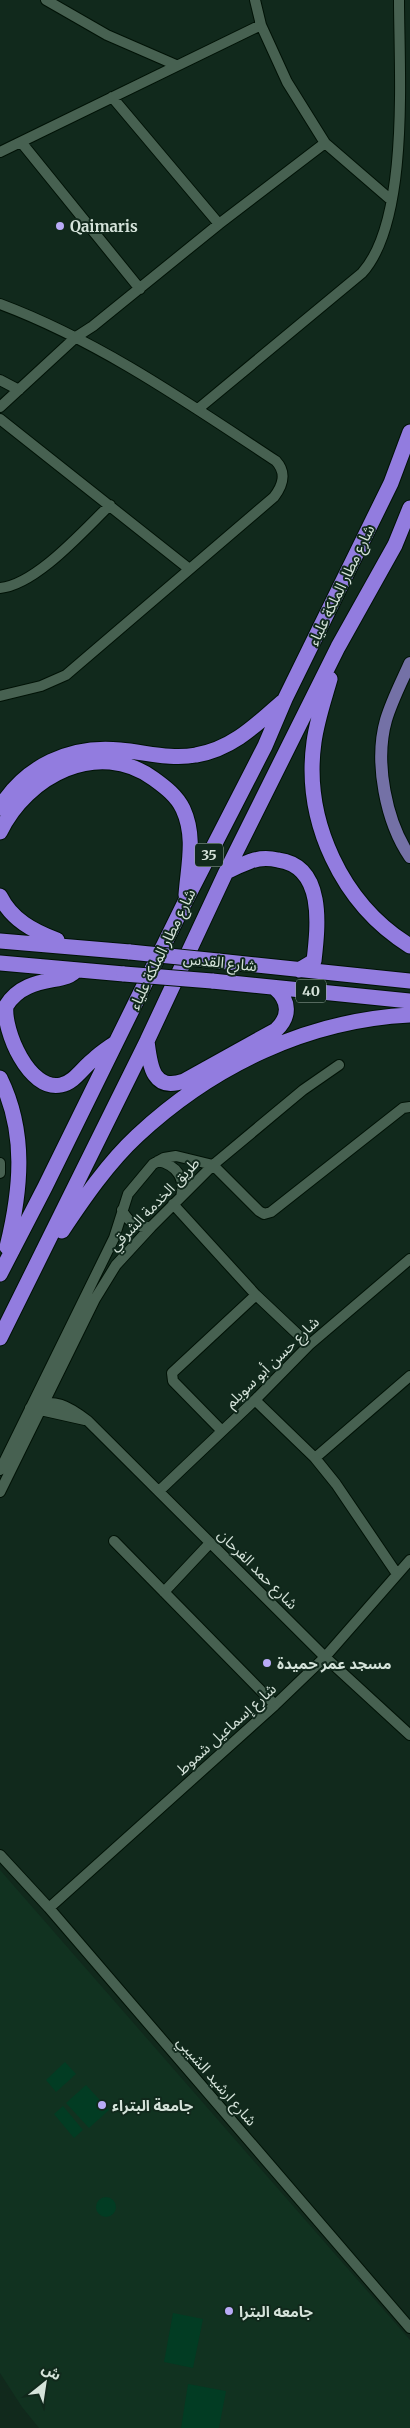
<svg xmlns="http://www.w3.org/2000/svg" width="410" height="2428" viewBox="0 0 410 2428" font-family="Merriweather,'Noto Sans Arabic',serif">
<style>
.built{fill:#113220}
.green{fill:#023c23}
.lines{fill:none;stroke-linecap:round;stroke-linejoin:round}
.minor-casing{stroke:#001206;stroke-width:12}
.major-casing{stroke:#001206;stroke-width:14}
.highway-casing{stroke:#001206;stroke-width:17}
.minor{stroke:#476151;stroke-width:10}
.major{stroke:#7471a6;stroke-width:12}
.highway{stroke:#927cdf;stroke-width:15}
.highway-bridge-casing{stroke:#001206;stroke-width:17;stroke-linecap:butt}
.highway-bridge{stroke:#927cdf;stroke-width:15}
.poi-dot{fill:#b9abf7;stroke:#11291c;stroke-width:2}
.labels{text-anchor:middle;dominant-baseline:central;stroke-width:4;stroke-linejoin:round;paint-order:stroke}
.shield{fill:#11291c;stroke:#9aaba1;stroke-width:1}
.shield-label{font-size:14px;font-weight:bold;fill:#d5e3da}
.poi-label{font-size:15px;font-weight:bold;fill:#d5e3da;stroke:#11291c;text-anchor:start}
.street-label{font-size:15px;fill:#d5e3da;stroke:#11291c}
</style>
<rect width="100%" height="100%" fill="#11291c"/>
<path class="built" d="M0,1870L410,2340V2428H39L22,2407L0,2373Z"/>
<path class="green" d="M65,2062L76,2074L56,2092L46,2080Z
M86,2085L109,2110L89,2128L66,2103Z
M63,2106L83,2130L74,2138L54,2114Z
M96 2207a10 10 0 1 1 20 0a10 10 0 1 1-20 0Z
M173,2313L203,2319L193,2368L164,2362Z
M188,2384L226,2391L219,2428H181Z"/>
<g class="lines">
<defs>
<path id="minor" d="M46,0L107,35L176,65
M255,0L261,25L287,82L325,143L391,200
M112,97L219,224
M21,142L140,289
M0,152L261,25
M0,304C99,341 188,403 276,461C287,473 283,485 274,497L66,675L41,686L0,696
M0,380L19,390
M0,407L76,337L93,326L219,224L325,143
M198,409L362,273C410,220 399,70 399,0
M0,419L188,568
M0,588C36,585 84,530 110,505
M158,1161C177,1165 186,1179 181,1197
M0,1163V1173
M213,1165L259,1211L264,1214L271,1212L403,1108L410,1107
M173,1204L256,1295L309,1345
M122,1210C129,1223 136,1227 151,1227
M255,1400L315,1458L410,1376
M30,1408C53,1396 70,1407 88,1421L325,1657L410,1735
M36,1409L85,1420
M222,1431L173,1381L172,1373L256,1295
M315,1458L336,1484L397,1574
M0,1470L114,1238L128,1194L153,1164L164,1158L176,1156L213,1165
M159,1491L255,1400L309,1345L410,1259
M0,1492L95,1299L116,1265L151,1227L213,1165L303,1090L339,1065
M114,1541L275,1705
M164,1592L210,1543
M0,1855L49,1908L410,2328
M49,1908L275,1705L325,1657L410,1560"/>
<path id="major" d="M410,663C402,681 392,700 386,720C374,762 386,822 410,857"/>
<path id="highway" d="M330,679C324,700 317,720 314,742C303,821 342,904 410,946
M0,808C25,766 71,745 120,750C145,752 171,760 196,755C232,749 256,725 282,702
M0,832C27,776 98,738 154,779C165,787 177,796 183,809C196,837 188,866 186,895
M226,872C234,868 243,864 251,861C260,858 269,858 278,860C325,866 318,926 314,961L299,970
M0,896C12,920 33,931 57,940
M0,941L130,952
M218,961L410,981
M0,963L124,974
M76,970C67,985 26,973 6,1006C3,1030 29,1092 61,1085C75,1082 83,1067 94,1059C100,1053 108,1048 115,1043
M212,981L410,1001
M147,1041C150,1065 152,1092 184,1081L276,1030C290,1017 290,1001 275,988
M0,1078C27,1133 21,1190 7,1247
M62,1231C84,1198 108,1163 137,1136C212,1066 307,1020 410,1015
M0,1274L45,1187L185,902L265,746L285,699L391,483L410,432
M0,1338L147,1041L226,872L338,647L395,545L410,508"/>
</defs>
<use href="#minor" class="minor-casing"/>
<use href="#major" class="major-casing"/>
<use href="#highway" class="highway-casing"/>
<use href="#minor" class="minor"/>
<use href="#major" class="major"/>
<use href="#highway" class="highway"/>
<defs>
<path id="highway-bridge" d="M130,952L218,961
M124,974L212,981"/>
</defs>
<use href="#highway-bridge" class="highway-bridge-casing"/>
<use href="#highway-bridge" class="highway-bridge"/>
</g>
<g class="poi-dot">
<circle cx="60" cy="226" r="5"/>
<circle cx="267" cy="1663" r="5"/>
<circle cx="102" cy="2105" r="5"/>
<circle cx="229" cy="2311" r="5"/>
</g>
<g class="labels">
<g class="shield">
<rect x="195" y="843.5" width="28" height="23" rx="4"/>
<rect x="296" y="979.5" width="30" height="23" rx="4"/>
</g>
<g class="shield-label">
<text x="209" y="855">35</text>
<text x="311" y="991">40</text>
</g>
<g class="poi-label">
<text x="70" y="226">Qaimaris</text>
<text x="277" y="1663">مسجد عمر حميدة</text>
<text x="112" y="2105">جامعة البتراء</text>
<text x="239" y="2311">جامعه البترا</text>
</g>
<g class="street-label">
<text transform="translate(341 585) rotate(-64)">شارع مطار الملكة علياء</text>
<text transform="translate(162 949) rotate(-64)">شارع مطار الملكة علياء</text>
<text transform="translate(220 962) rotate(6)">شارع القدس</text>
<text transform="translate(154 1204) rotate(-46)">طريق الخدمة الشرقي</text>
<text transform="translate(272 1362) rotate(-44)">شارع حسن أبو سويلم</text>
<text transform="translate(258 1569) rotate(45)">شارع حمد الفرحان</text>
<text transform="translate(226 1729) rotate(-42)">شارع إسماعيل شموط</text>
<text transform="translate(217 2081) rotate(49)">شارع ارشيد الشيبي</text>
</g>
</g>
<g transform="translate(45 2383) rotate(30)" stroke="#11291c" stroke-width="4" paint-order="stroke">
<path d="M0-4L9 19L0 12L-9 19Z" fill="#d5e3da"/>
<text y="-8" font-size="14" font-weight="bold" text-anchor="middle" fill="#d5e3da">ش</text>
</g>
</svg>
